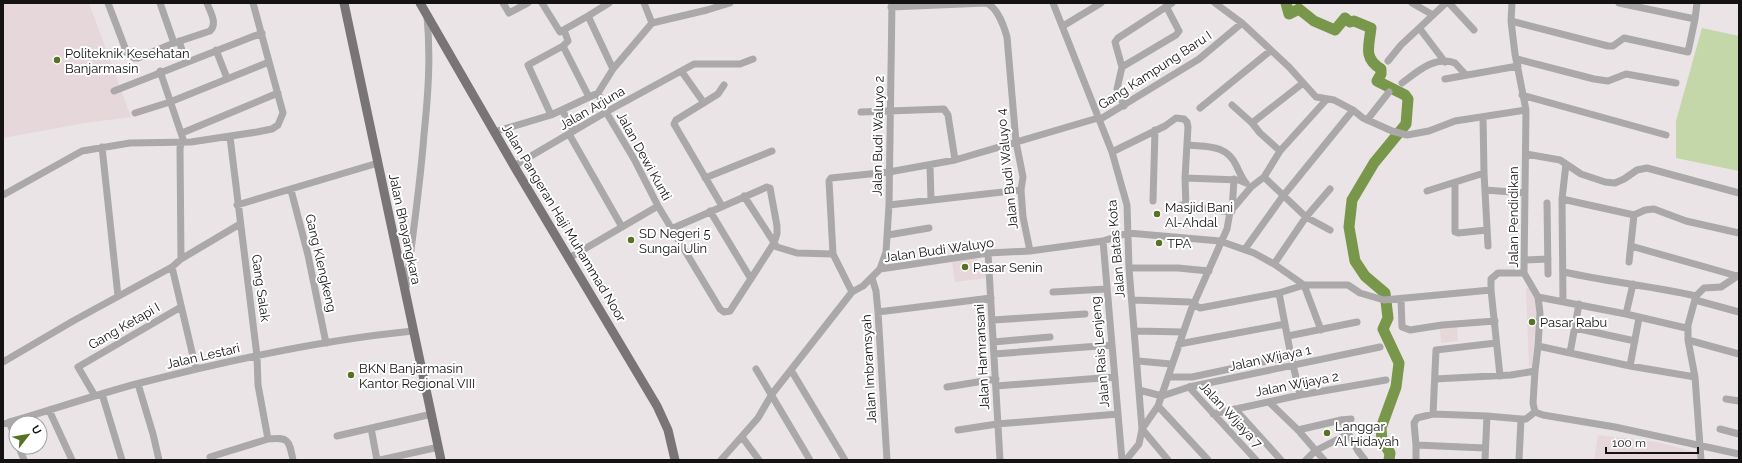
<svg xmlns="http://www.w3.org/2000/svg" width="1742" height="463" viewBox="0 0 1742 463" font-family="Raleway,sans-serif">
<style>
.built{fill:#e6d7db}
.green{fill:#c3d7a9}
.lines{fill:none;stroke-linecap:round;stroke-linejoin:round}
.river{stroke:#79974a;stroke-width:11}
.minor{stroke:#aba8a9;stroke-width:7}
.major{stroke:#797576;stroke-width:9}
.poi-dot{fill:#567225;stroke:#fff;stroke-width:1.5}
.labels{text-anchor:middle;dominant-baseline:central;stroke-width:4;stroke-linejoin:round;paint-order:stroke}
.poi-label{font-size:13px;fill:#141213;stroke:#fff;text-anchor:start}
.street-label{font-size:13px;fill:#141213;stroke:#fff}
</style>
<rect width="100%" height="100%" fill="#eae4e6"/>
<path class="built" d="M3,3H89L131,117L85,123L3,138Z
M977,258L979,272H987L988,278L955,282L952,262Z
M1526,288H1531L1534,295L1537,313L1532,367H1529Z
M1457,326L1458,341L1441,343L1440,328Z
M1598,435L1657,442L1699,453V460H1594Z"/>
<path class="green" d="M1702,28L1739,36V171L1676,158V121Z"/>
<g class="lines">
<path class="river" d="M1286,3L1289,14L1299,9L1314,21L1335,30L1345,18L1350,22L1354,21L1371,28C1369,46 1363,58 1381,69V74L1377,81L1405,95L1408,99L1406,124L1374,163L1352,200L1349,227L1355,261L1365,276L1385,293L1388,318L1383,329L1399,363L1396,387L1381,428L1382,440L1390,453L1389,460"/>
<path class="minor" d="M108,3L127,53L134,58H138L174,43
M160,3L174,43L210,31C218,23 210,12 207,3
M503,3L509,13L528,3
M542,3L560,32L588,16L613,69
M644,3L652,23
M1053,3L1112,152L1127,205L1129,268L1142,429L1139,444L1126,460
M1215,3L1242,23L1289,67L1316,97L1334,100L1353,110L1363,118L1392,131L1407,135L1429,131L1455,121L1526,110
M1412,3L1433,15
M1449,3L1474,30
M1512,3L1511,21L1515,54L1526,110L1524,273L1538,297L1540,313L1538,346L1535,371L1533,403L1535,412
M1619,3L1695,19
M891,7L986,3C997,7 1004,26 1007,37L1016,142L1023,177L1021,190L1023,217L1030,251
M588,16L609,3
M1511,21L1608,46H1613L1624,38L1688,52L1695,19L1697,3
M1063,26L1101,3
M1420,29L1445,62
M564,30L568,41L563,46L589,97
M179,41L186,62
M216,50L227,78
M1517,59L1594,79L1608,81L1626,74L1676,83
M1388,61L1401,45L1446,3
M1122,67L1176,35L1179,31L1166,6
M160,71L183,139L180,148L181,259
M682,72L704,103
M1445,79L1518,66
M1402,83C1417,72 1435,55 1455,63L1466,75
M114,91L262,33
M598,93L606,112L634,159L658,206L720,309L724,312L730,311L774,243L777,234V226L770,188L767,187L671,229
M598,93L613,69L652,23L707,10L730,3
M1522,95L1666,135
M1232,105L1252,123
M1124,106L1117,89L1122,67L1115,42L1118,38L1172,3
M1200,108L1270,51
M562,110L574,131
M861,112L944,109L948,115L955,160
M135,113L170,102L269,62
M551,115L528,65L563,46
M1483,117L1484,173L1488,246
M1099,120L1199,59L1242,23
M1367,120L1389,92
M494,132L551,115L598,93
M182,133L278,93
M569,134L622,227
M1187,145C1207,147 1226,144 1236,165C1239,171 1241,176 1245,182
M102,147L118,296
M1280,151L1260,133L1252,123L1303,83
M1112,152L1165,126L1176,118L1184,119L1187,122L1188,127L1185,178L1186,206
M1526,154L1560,160L1581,174L1605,182L1615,183L1624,179L1637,170L1647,168L1739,193
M930,165L931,200
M514,166L606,112L694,64H740L753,59
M1264,177L1306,217L1330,230
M705,178L772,151
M1185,178L1239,180L1246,183
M1455,183V232L1458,233L1487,230
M291,190L308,255L326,343
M1485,190L1525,193
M1427,191L1484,173
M3,195L82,151L130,143L191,142L257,132L272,129L278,125L283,113L253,3
M744,196L777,247L797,253L833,254
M1562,199L1634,215L1645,210L1654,209L1686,221L1739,233
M1153,201L1155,130
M1547,203L1548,274
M237,205L378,163
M889,205L1021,190
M1182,205L1230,212
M722,206L674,124L676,120L718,94L724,85
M710,211L751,279
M1232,211L1234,179
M888,235L929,228
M1103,241L1122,460
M1631,246L1737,276
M1245,249L1283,196L1353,110
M988,253L1000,460
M569,258L658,206
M1525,260L1548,259
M1629,262L1634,215
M1274,264L1306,217L1330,189
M172,267L196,369
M1129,268H1178L1209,271
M880,269L886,252L889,205L892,3
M1564,272C1608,282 1652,286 1696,296
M872,278L876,291L878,312L887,460
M406,287C413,236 420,186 424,135C428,95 431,57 427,17
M1491,290L1500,376
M852,292L833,254L829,181L831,178L889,172L955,160L1098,118
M1053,292L1106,289
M1279,293L1291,356L1300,395
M1538,297L1626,314L1686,328L1688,325
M1401,299L1402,327L1410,330L1442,325L1495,321
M1133,300L1190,302L1200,308L1279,293L1304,285L1321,330
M1695,300L1739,312
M1563,301L1562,199L1566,164
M878,312L991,298
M1626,314L1633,284
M993,320L1085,314
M1575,328L1635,341
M1135,331L1183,332
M1288,336L1357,322
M1688,340L1739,354
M994,342L1050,337
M1179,344L1285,324
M1538,346L1630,366L1695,377
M1570,353L1579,304
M994,354L1112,345
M1138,361L1171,364
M3,362L73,321L172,267L181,259L240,224
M1630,366L1639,318
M756,369L810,460
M791,370L845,460
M1168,377H1192L1291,356
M1435,379L1511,375L1535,371
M138,384L153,434L159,460
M996,386L1115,377
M947,387L996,379
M1189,387L1256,460
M1139,390L1162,396L1189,387L1380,347
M102,394L122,460
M95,396L78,367L181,307
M1726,399L1739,401
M1269,402L1298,430L1324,460
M1158,406L1142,429L1168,460
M1235,409L1281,460
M49,410L72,460
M1535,412L1543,415L1615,427L1739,454
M1213,414L1300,395L1386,380
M1433,414L1436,350L1496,343
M1341,420L1358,451L1365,460
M9,422L16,439
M3,424C49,411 94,395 140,383C229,360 321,340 413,331
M371,428L377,460
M1720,429L1739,434
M958,430L997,424L1118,414
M1298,430L1341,420L1351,419
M337,436L432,414
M742,437L759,460
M268,439C289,437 289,440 293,460
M1416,445L1485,448
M19,447L24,460
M210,457L268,439L258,385L257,356L230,137
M380,460L439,447
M721,460L758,418L772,394L852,292L863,286L880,269L988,253L1030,251L1103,241L1128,233L1220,241L1254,253L1274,264L1304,285H1348L1360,293L1384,300L1491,290V279L1498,273H1524
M1208,460L1158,406L1191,310L1227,229L1230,212L1251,187L1264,177L1280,151L1327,99
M1306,460L1315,451L1348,434
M1416,460V445L1414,423L1417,418L1433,414L1487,416L1521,419H1526L1535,412
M1485,460L1487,416
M1519,460L1521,419
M1701,460L1695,377L1688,340V325L1696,296L1704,288L1721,287L1739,275"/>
<path class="major" d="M344,3L441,460
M420,3L514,166L657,406L668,430L675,460"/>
</g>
<g class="poi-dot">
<circle cx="57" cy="60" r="4"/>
<circle cx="1157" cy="214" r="4"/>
<circle cx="631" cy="240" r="4"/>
<circle cx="1159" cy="243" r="4"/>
<circle cx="965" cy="267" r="4"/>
<circle cx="1532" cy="322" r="4"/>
<circle cx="351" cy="375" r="4"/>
<circle cx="1327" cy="433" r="4"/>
</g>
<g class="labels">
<g class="poi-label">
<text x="65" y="53">Politeknik Kesehatan<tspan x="65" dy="15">Banjarmasin</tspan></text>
<text x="1165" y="207">Masjid Bani<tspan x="1165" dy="15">Al-Ahdal</tspan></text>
<text x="639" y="233">SD Negeri 5<tspan x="639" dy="15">Sungai Ulin</tspan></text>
<text x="1167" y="243">TPA</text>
<text x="973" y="267">Pasar Senin</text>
<text x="1540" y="322">Pasar Rabu</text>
<text x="359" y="368">BKN Banjarmasin<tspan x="359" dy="15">Kantor Regional VIII</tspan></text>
<text x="1335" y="426">Langgar<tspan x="1335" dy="15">Al Hidayah</tspan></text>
</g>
<g class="street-label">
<text transform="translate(1155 70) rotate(-33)">Gang Kampung Baru I</text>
<text transform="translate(592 108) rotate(-30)">Jalan Arjuna</text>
<text transform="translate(878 136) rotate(-89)">Jalan Budi Waluyo 2</text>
<text transform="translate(644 156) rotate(61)">Jalan Dewi Kunti</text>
<text transform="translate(1007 169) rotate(-96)">Jalan Budi Waluyo 4</text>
<text transform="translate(1513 217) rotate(-90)">Jalan Pendidikan</text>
<text transform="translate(564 223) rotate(59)">Jalan Pangeran Haji Muhammad Noor</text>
<text transform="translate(405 229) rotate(78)">Jalan Bhayangkara</text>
<text transform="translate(1116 249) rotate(-95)">Jalan Batas Kota</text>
<text transform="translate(939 250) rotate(-8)">Jalan Budi Waluyo</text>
<text transform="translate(321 263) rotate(77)">Gang Klengkeng</text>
<text transform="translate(261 288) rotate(82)">Gang Salak</text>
<text transform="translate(124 326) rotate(-30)">Gang Ketapi I</text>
<text transform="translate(1100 352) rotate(-95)">Jalan Rais Lenjeng</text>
<text transform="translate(203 356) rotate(-13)">Jalan Lestari</text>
<text transform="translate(982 357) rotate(-93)">Jalan Hamransani</text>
<text transform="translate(1270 358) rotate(-12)">Jalan Wijaya 1</text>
<text transform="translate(869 369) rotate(-93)">Jalan Imbramsyah</text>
<text transform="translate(1297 384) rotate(-11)">Jalan Wijaya 2</text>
<text transform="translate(1231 415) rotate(47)">Jalan Wijaya 7</text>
</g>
</g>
<rect width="1742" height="463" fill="none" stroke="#141213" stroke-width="8"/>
<g transform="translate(28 435) rotate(59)"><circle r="19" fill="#ffffff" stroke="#a1a0a1"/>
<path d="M0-3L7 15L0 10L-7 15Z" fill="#567225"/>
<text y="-6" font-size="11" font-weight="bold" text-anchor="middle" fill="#141213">U</text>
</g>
<path d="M1606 447v6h92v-6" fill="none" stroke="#141213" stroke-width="2"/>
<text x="1612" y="447" font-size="12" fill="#141213" stroke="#ffffff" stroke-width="3" paint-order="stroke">100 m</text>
</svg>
